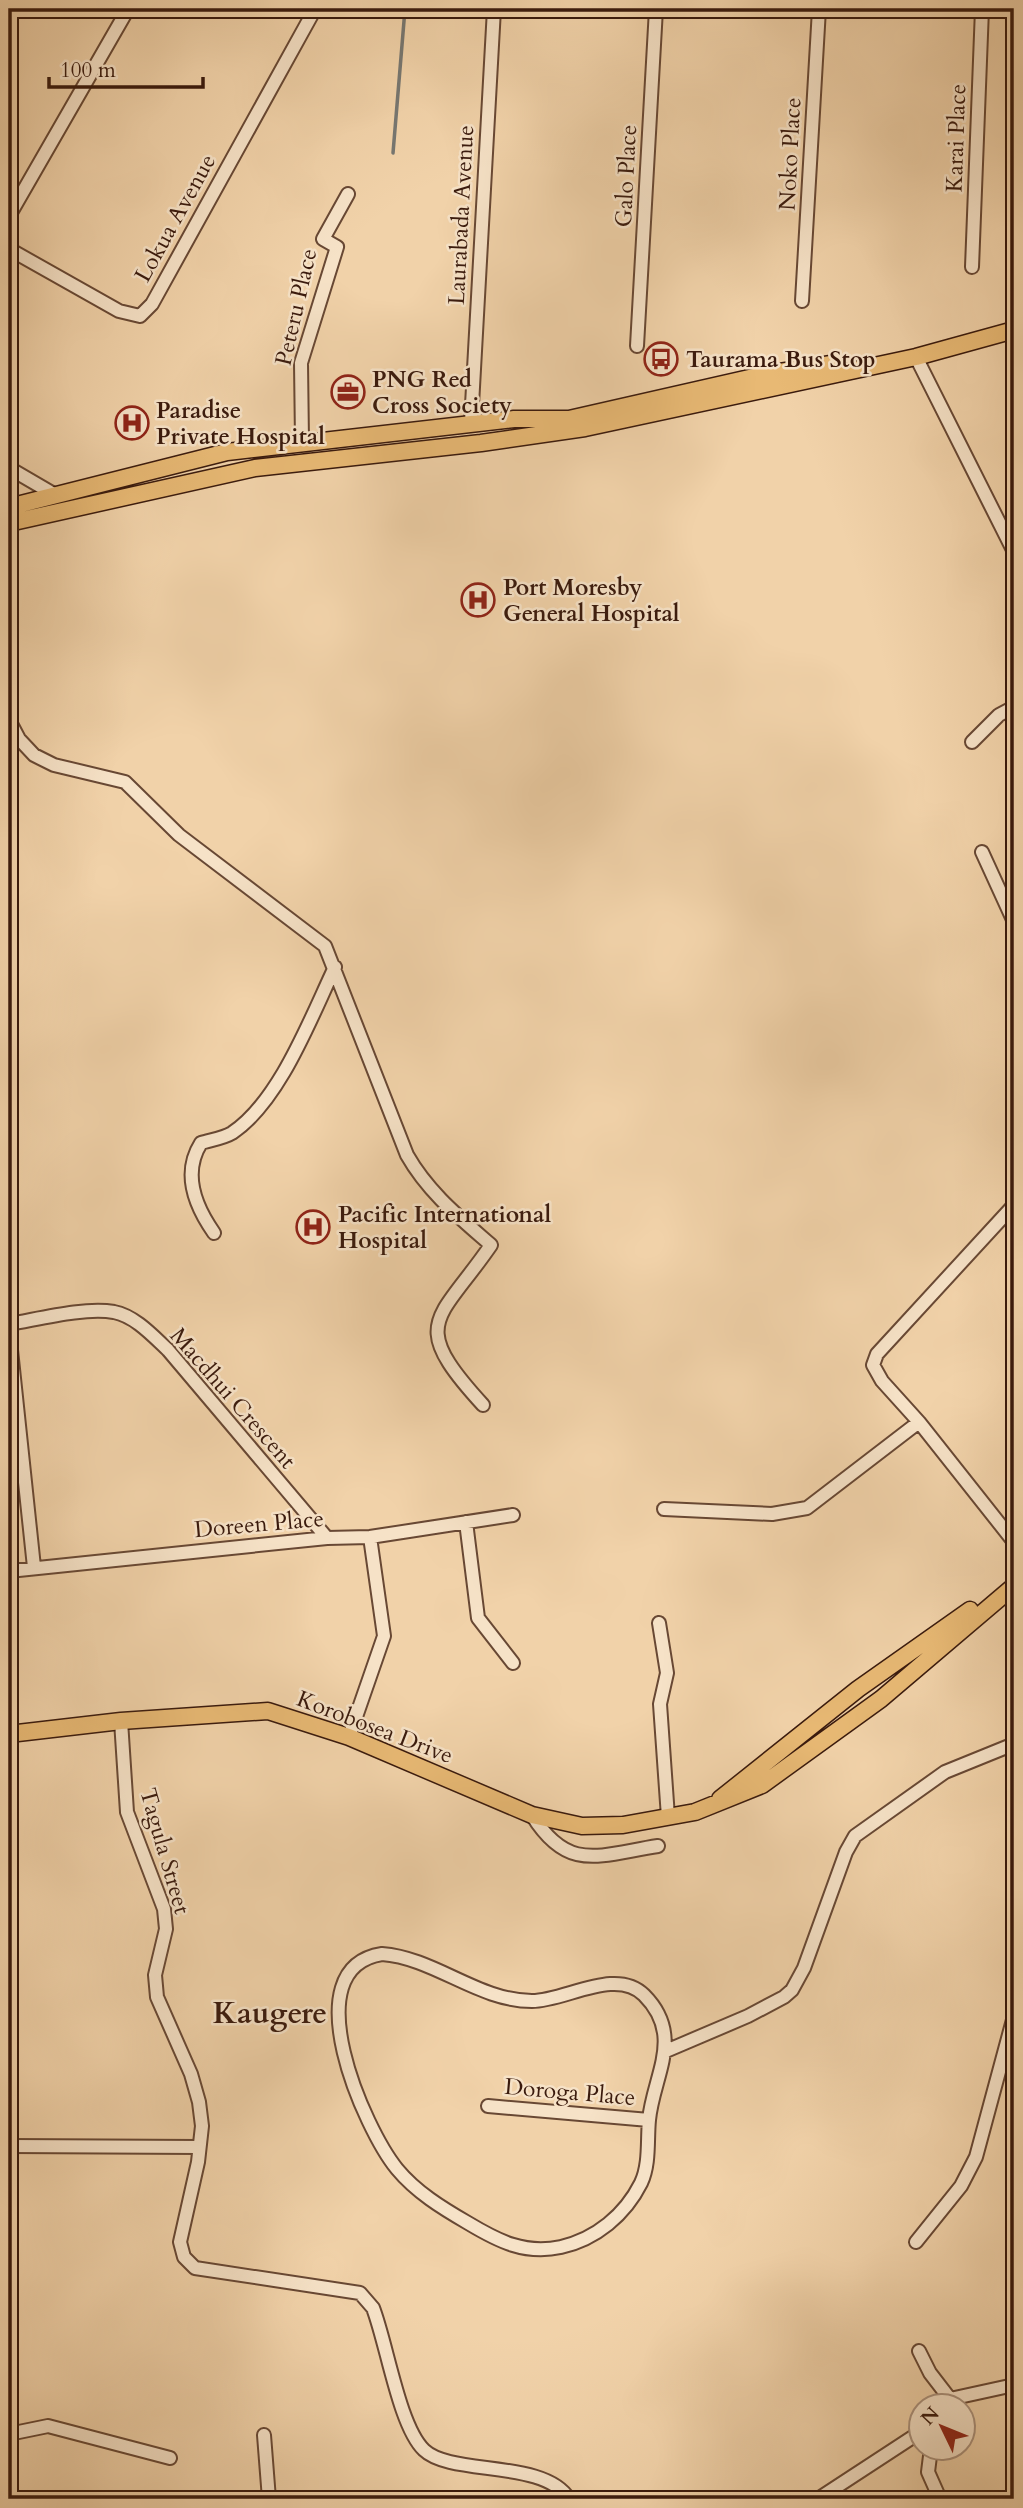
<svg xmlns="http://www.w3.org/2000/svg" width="1023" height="2508" viewBox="0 0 1023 2508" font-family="Cardo,serif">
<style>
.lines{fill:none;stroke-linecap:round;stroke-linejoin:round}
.stream{stroke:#777771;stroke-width:3.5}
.minor-casing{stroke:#684834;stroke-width:16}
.major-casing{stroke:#3a1a0d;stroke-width:19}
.minor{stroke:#f6e2c7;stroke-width:12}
.major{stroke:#e8b974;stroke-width:16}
.labels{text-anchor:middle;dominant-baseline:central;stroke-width:5;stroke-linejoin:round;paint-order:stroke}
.street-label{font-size:23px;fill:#3a1a0d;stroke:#f6e2c7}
.poi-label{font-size:23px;font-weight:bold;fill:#3a1a0d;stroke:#f6e2c7;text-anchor:start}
.district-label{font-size:30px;font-weight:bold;fill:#3a1a0d;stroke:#f6e2c7}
</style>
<rect width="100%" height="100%" fill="#f1d2a9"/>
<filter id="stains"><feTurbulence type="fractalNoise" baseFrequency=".00286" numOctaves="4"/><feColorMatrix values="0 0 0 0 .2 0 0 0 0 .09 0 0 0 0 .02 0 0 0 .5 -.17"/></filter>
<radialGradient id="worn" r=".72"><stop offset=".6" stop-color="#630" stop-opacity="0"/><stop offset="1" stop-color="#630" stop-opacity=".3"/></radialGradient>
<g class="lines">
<path class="stream" d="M393,153L405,9"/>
<defs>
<path id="minor" d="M934,9L1014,10
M9,216L128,9
M9,249L119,311L140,316L152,304L315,9
M972,267L982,9
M802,301L819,9
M637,346L656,9
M916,357L1014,552
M471,423L494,9
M302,441L301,363L337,247L323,239L348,194
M9,468L57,496
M9,720L19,739L34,755L54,765L125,782L179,835L325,946L407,1155C428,1192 459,1217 491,1245C438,1322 407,1322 483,1405
M972,742L999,715L1014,707
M982,852L1014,922
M214,1233C195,1206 182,1173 201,1143C211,1140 224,1138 232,1133C280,1101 311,1017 335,967
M9,1324C39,1319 84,1307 114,1312C135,1316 153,1336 168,1350L327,1538
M9,1331L34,1567
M919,1422L882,1381L873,1365L877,1354L1014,1205
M664,1509L772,1514L807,1508L919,1422L1014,1542
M466,1522L478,1618L513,1663
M9,1571L327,1538L370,1537L513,1515
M659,1623L667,1673L660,1704L668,1817
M121,1721L127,1812L164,1909L166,1929L155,1975L157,1997L191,2074L199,2102L202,2126L198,2162L180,2242L184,2257L195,2268L360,2293L373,2308C387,2344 399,2426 424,2450C451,2476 544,2459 569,2499
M349,1737L384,1636L370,1537
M532,1815C568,1873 599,1855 658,1846
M1014,1900V1921
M382,1954C435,1958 478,2001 532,2001C565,2001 616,1967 644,1995C685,2036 653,2076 649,2120C647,2140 650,2164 641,2183C625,2215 596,2239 561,2247C525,2255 498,2241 468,2223C442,2208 416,2192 397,2169C365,2130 292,1968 382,1954Z
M666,2051L748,2016L784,1997L792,1990L804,1968L846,1852L855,1836L945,1772L1014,1744
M488,2106L649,2120
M9,2146L199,2147
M916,2242L961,2186L976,2157L1014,2016
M919,2351L930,2373L950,2399
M943,2406L950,2399L1014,2385
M9,2434L48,2426L170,2458
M264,2435L269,2499
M931,2448L928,2472L940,2499
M818,2499L922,2431"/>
<path id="major" d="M9,507L227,452L514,419H569L767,374L831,364
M9,523L255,468L481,443L585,428L916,357L1014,330
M9,1734L121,1721L268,1711L349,1737L532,1815L582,1826L623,1825L695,1812L762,1785L881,1699L1014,1586
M720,1799L858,1689L970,1610"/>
</defs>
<use href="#minor" class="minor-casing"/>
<use href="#major" class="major-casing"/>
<use href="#minor" class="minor"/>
<use href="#major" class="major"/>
</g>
<defs>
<symbol id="bus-ring" viewBox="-11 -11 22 22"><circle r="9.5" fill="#f6e2c7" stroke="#8f2418" stroke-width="1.5"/><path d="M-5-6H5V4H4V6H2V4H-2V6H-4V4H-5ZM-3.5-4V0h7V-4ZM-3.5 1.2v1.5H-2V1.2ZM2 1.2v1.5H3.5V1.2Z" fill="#8f2418"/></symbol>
<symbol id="office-ring" viewBox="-11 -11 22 22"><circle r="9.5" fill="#f6e2c7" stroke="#8f2418" stroke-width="1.5"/><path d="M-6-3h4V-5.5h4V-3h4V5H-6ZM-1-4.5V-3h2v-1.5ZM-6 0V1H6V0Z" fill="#8f2418"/></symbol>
<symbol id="hospital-ring" viewBox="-11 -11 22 22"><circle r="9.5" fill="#f6e2c7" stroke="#8f2418" stroke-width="1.5"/><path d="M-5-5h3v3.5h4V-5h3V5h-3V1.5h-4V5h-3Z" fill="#8f2418"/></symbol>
</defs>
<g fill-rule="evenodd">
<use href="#bus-ring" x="642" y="340" width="38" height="38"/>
<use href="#office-ring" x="329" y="373" width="38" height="38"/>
<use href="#hospital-ring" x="113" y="404" width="38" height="38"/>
<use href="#hospital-ring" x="459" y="581" width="38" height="38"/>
<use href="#hospital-ring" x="294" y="1208" width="38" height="38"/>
</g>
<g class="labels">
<g class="street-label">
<text transform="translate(956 138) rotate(-88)">Karai Place</text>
<text transform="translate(790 154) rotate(-87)">Noko Place</text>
<text transform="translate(626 176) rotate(-87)">Galo Place</text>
<text transform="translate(461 215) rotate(-87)">Laurabada Avenue</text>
<text transform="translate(175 218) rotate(-61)">Lokua Avenue</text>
<text transform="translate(296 307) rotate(-77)">Peteru Place</text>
<text transform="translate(233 1398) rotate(49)">Macdhui Crescent</text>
<text transform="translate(259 1524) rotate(-5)">Doreen Place</text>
<text transform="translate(375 1727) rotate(21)">Korobosea Drive</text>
<text transform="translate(165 1851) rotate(74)">Tagula Street</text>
<text transform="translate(570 2092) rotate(5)">Doroga Place</text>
</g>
<g class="poi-label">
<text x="686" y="359">Taurama Bus Stop</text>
<text x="372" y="379">PNG Red<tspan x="372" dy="26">Cross Society</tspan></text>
<text x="156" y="410">Paradise<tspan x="156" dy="26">Private Hospital</tspan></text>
<text x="503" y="587">Port Moresby<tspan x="503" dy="26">General Hospital</tspan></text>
<text x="338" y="1214">Pacific International<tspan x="338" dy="26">Hospital</tspan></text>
</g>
<g class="district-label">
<text x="270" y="2013">Kaugere</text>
</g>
</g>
<rect width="1023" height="2508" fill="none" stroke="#f1d2a9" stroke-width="35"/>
<rect x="10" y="10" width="1002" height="2487" fill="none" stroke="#3a1a0d" stroke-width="3.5"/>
<rect x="18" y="18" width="988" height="2473" fill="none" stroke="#3a1a0d" stroke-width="2"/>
<g transform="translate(942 2427) rotate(313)"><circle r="33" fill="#f6e2c7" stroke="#ab927d" stroke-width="2"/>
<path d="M0-5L12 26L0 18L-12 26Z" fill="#8f2418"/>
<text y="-10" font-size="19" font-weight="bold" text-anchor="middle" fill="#3a1a0d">N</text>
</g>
<path d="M49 77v10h154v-10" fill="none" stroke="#3a1a0d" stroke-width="3.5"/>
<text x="60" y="77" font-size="21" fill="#3a1a0d" stroke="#f6e2c7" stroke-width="5" paint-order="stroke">100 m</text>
<rect width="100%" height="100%" filter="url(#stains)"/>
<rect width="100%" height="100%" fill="url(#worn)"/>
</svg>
